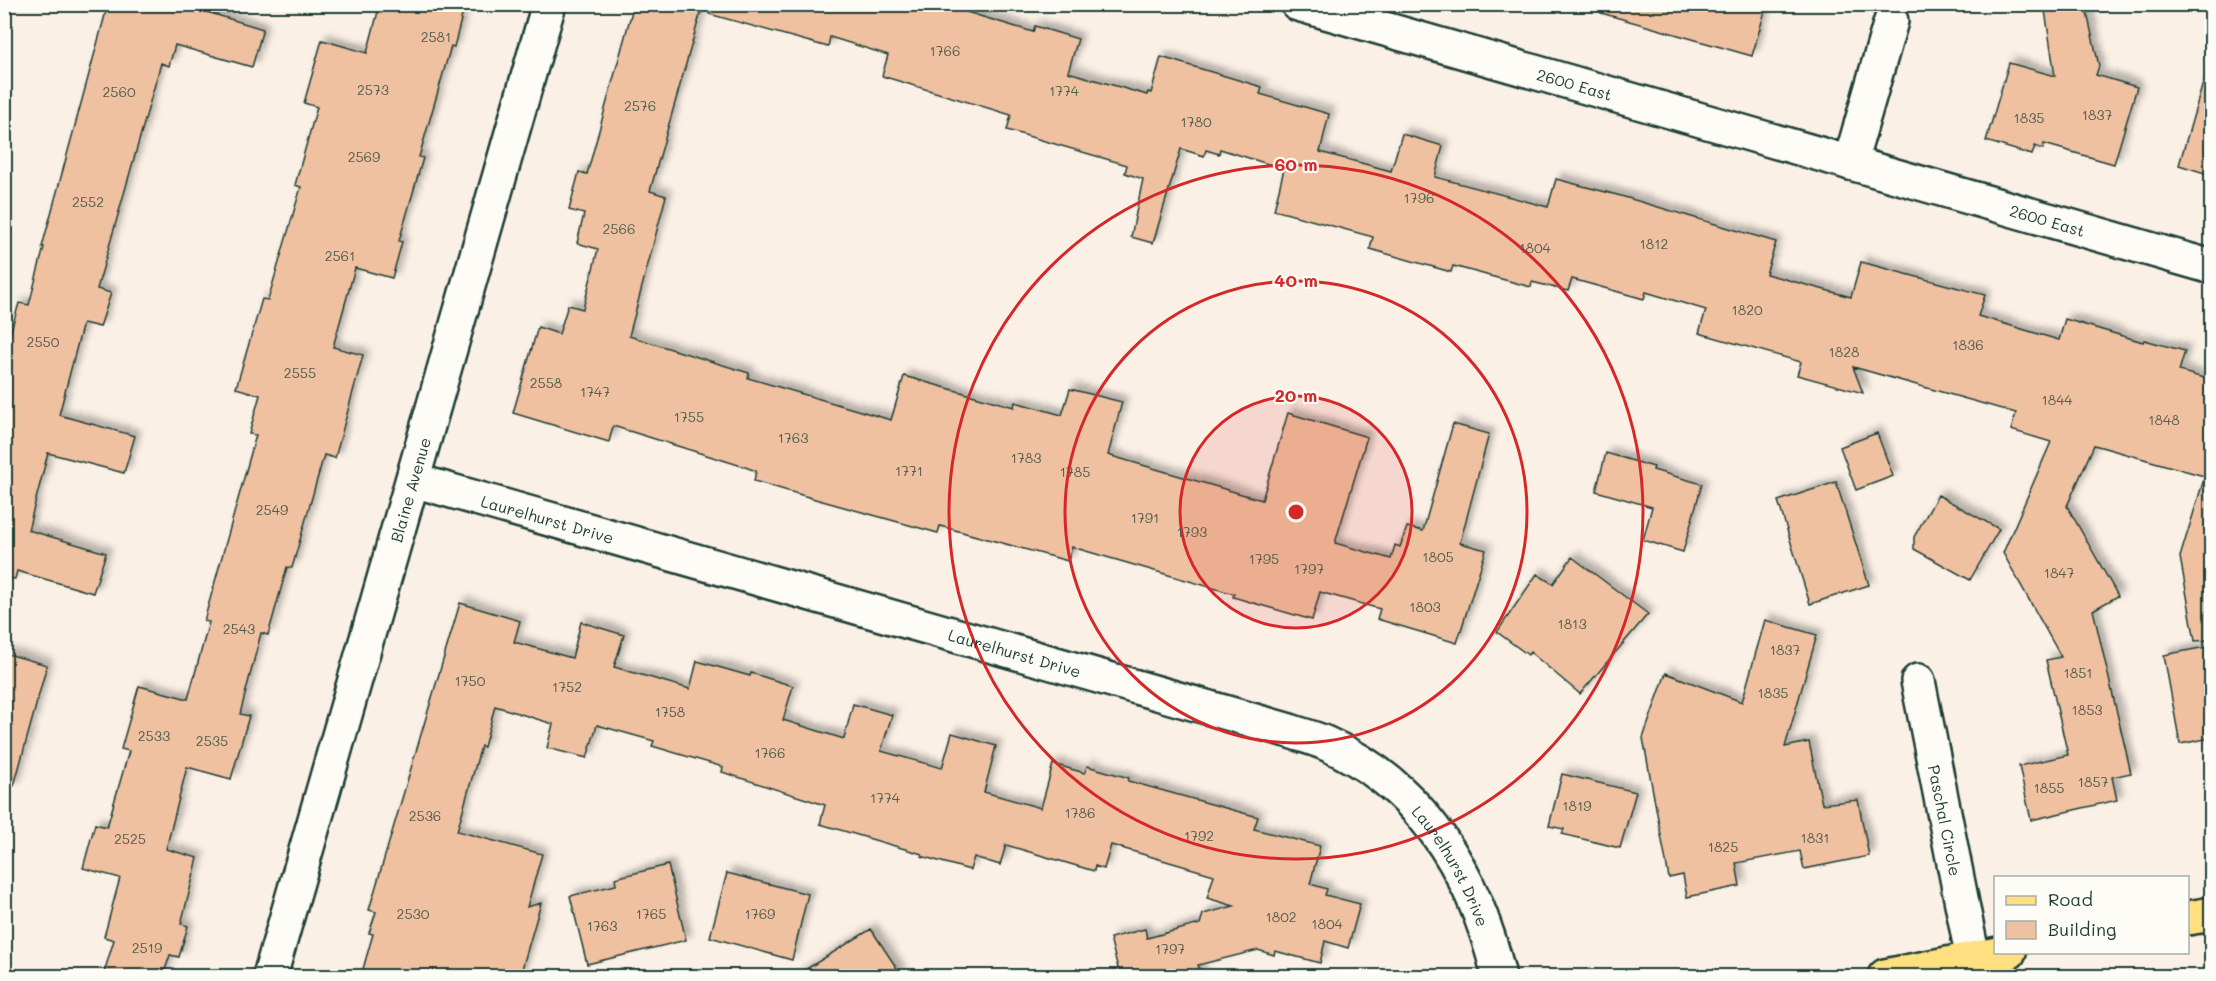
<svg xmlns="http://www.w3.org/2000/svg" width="2216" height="981" viewBox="0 0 2216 981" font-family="Mali,sans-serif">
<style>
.building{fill:#f0c1a0;stroke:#1f3d34;stroke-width:1.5;filter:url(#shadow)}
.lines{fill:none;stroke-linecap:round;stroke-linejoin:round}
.minor-casing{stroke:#1f3d34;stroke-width:38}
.primary-casing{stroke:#1f3d34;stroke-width:38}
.minor{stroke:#fdfcf7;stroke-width:33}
.primary{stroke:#ffdf80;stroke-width:33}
.ring{fill:none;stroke:#d62828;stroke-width:3}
.labels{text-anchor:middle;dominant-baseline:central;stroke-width:4.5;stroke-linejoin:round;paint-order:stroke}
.number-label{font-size:14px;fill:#535e4f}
.street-label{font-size:16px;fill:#1f3d34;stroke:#fdfcf7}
.centre{fill:#d62828;stroke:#fdfcf7;stroke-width:3}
.ring-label{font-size:18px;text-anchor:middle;font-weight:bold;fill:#d62828;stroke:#fdfcf7;stroke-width:4.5;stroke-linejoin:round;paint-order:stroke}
</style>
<defs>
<filter id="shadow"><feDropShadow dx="5.5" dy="-5.5" stdDeviation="3" flood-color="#0004"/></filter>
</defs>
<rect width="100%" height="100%" fill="#faf0e6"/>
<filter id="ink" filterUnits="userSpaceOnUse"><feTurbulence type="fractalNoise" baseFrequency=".0167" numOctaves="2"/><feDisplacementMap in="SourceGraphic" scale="12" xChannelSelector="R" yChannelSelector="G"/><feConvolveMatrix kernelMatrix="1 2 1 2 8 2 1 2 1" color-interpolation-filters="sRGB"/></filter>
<g filter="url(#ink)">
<path class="building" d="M108,4H209L207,12L263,29L252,67L175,45L169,66L161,63L97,289L111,293L100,327L83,323L59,415L135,436L124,473L48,453L28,530L106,553L93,593L17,571L15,579L4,578V355L19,303L29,305L44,247H42Z
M380,4H465L454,47L451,46L419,157L423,158L399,241L402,242L392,278L355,268L333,347L363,355L335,458L324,455L292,568L287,567L268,635L261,633L240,714L249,716L231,779L187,767L166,849L198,858L181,924L188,926L179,957L170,955L163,976H103L114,940L104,937L120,878L83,868L95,824L107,827L129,751L121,749L139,686L188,699L209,622L204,621L256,435L249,434L260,395L236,388L262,299L268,300L301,187L295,185L317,107L304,103L322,40L367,53Z
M634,4H703L650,191L666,196L629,336L749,373L748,378L891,420L904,376L1014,407L1015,402L1062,415L1070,389L1122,402L1108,455L1262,500L1288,413L1367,437L1335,543L1391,559L1395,545L1400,547L1407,527L1423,531L1453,424L1489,434L1460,543L1486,550L1457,643L1377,619L1380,609L1320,592L1312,620L1233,597L1234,594L1072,547L1068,561L940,526L938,533L815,499L754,481L756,471L745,467L613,426L609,442L513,413L538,327L559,334L568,305L583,309L598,249L577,243L584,214L569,210L579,172L587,174Z
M710,4H940L1033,32L1035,26L1078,39L1068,72L1147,95L1148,92L1151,93L1161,57L1262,87L1260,94L1329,114L1320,152L1391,171L1402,134L1443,146L1435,177L1548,207L1556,179L1621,196L1776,242L1766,274L1851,297L1861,262L1985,295L1978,316L2059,340L2065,319L2143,342L2144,340L2185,351L2179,371L2211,380V478L2094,445L2067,506L2118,596L2093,610L2131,773L2112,777L2117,800L2031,820L2019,766L2068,755L2046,660L2061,657L2003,553L2051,442L2011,430L2016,413L1853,367L1863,393L1797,375L1801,362L1699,333L1706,310L1646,292L1644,299L1572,279L1568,291L1532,282L1531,287L1453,266L1451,272L1370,249L1373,237L1274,210L1284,169L1220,149L1219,154L1206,150L1204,156L1181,149L1153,243L1131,237L1143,179L1125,173L1127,165L1007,130L1011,115L882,76L888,55L830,37L828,47L709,14Z
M1603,4H1767L1752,56L1601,13Z
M2044,4H2085L2099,66L2096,75L2137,87L2114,164L2044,144L2043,149L2035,146L2032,155L1986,141L2009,63L2055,76Z
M2203,83L2211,84V175L2179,165Z
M1877,433L1893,476L1856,490L1840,447Z
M1606,453L1654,467L1653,470L1702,484L1683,552L1643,540L1652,507L1596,491Z
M2204,479L2211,480V640L2195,641L2180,557Z
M1836,482L1869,585L1810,604L1778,501Z
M1938,495L1999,529L1970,580L1914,549V537Z
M1572,557L1648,614L1580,694L1530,652L1528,655L1497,632L1537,574L1553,584Z
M460,603L520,621L514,642L572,658L581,622L624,635L614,667L690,689L697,661L750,676L751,673L793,686L783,720L844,739L853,704L892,715L881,751L942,768L952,733L996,746L984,792L1041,808L1053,764L1085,773L1087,766L1129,778L1128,781L1258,817L1254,829L1320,846L1310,884L1327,889L1325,895L1360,904L1348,948L1325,941L1320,963L1275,951L1274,955L1258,950L1198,965L1201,976H1120L1110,938L1145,929L1147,938L1200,924L1203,914L1234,906L1207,898L1214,875L1111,845L1104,869L1095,866L1094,871L1006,845L1000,865L974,857L970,870L921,856L922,854L820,824L825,805L722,772L723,767L652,746L654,741L597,725L587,758L547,748L553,724L495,706L484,747L481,746L457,831L542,854L527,907L541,903L520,976H361L373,934L369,933L376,912L369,910Z
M1765,620L1817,635L1785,747L1809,742L1822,804L1858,800L1869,856L1804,869L1800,851L1736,863L1740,886L1687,897L1683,875L1669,878L1643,738L1666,673L1742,702Z
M2211,646V738L2180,744L2164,655Z
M4,653L47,665L14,786L4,785Z
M1562,774L1636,792L1620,848L1562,834L1564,829L1549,826Z
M668,865L686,940L587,964L570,896L616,885L615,878Z
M727,873L808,894L792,960L710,937Z
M871,929L902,976H795Z"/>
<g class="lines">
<defs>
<g id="minor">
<path id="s1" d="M1298,4L2212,267"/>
<path d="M1850,163L1891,21"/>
<path id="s2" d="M413,480L1290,731C1301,735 1314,738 1325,743C1424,786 1475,876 1499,976"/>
<path id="s3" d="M1918,681L1973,959"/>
<path id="s4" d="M270,976L549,4"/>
</g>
<path id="primary" d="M2188,918L2212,914
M1885,976L2009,952"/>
</defs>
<use href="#minor" class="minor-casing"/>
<use href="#primary" class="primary-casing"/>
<use href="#minor" class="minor"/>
<use href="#primary" class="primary"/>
</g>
</g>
<circle cx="1296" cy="512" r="116" fill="#d62828" fill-opacity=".12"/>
<g class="ring">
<circle cx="1296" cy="512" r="116"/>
<circle cx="1296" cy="512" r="231"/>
<circle cx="1296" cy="512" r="347"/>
</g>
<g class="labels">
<g class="number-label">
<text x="436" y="36">2581</text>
<text x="945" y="50">1766</text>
<text x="373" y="89">2573</text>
<text x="1064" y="90">1774</text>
<text x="119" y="91">2560</text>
<text x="640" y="105">2576</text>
<text x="2097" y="114">1837</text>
<text x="2029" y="117">1835</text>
<text x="1196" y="121">1780</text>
<text x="364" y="156">2569</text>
<text x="1419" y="197">1796</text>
<text x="88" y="201">2552</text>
<text x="619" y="228">2566</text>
<text x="1654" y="243">1812</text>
<text x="1535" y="247">1804</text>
<text x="340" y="255">2561</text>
<text x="1747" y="309">1820</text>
<text x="43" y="341">2550</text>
<text x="1968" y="344">1836</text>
<text x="1844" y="351">1828</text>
<text x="300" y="372">2555</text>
<text x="546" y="382">2558</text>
<text x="595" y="391">1747</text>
<text x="2057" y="399">1844</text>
<text x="689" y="416">1755</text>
<text x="2164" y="419">1848</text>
<text x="793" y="437">1763</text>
<text x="1026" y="457">1783</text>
<text x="909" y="470">1771</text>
<text x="1075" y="471">1785</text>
<text x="272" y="509">2549</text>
<text x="1145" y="517">1791</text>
<text x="1192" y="531">1793</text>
<text x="1438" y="556">1805</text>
<text x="1264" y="558">1795</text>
<text x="1309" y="568">1797</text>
<text x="2059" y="572">1847</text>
<text x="1425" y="606">1803</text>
<text x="1572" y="623">1813</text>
<text x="239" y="628">2543</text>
<text x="1785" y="649">1837</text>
<text x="2078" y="672">1851</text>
<text x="470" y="680">1750</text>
<text x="567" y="686">1752</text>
<text x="1773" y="692">1835</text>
<text x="2087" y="709">1853</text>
<text x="670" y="711">1758</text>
<text x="154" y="735">2533</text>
<text x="212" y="740">2535</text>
<text x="770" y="752">1766</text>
<text x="2093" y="781">1857</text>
<text x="2049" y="787">1855</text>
<text x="885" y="797">1774</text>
<text x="1577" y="805">1819</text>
<text x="1080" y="812">1786</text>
<text x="425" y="815">2536</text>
<text x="1199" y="835">1792</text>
<text x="1815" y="837">1831</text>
<text x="130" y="838">2525</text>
<text x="1723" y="846">1825</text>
<text x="413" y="913">2530</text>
<text x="651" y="913">1765</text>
<text x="760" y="913">1769</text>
<text x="1281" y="916">1802</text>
<text x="1327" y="923">1804</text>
<text x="602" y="925">1763</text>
<text x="147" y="947">2519</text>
<text x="1170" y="948">1797</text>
</g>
<g class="street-label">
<text stroke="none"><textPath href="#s1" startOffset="288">2600 East</textPath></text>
<text stroke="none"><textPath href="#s1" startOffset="780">2600 East</textPath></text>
<text stroke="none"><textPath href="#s4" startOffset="506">Blaine Avenue</textPath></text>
<text stroke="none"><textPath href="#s2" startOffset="140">Laurelhurst Drive</textPath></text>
<text stroke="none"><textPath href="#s2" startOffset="626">Laurelhurst Drive</textPath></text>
<text stroke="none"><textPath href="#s3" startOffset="142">Paschal Circle</textPath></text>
<text stroke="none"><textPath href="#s2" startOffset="1130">Laurelhurst Drive</textPath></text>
</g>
</g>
<circle cx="1296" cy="512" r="9" class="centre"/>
<g class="ring-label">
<text x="1296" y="171">60 m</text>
<text x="1296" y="287">40 m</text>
<text x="1296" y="402">20 m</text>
</g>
<rect width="2216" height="981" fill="none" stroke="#fdfcf7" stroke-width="24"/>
<rect x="12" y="12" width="2192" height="957" fill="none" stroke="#1f3d34" stroke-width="2" filter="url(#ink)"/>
<rect x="1994" y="876" width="195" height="78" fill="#fdfcf7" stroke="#a4b0a9" stroke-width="1.5"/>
<rect x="2006" y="896" width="30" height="9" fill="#ffdf80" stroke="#a4b0a9" stroke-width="1.5"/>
<text x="2048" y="906" font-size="18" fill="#1f3d34">Road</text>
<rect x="2006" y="921" width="30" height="18" fill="#f0c1a0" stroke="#a4b0a9" stroke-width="1.5"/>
<text x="2048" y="936" font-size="18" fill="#1f3d34">Building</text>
</svg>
